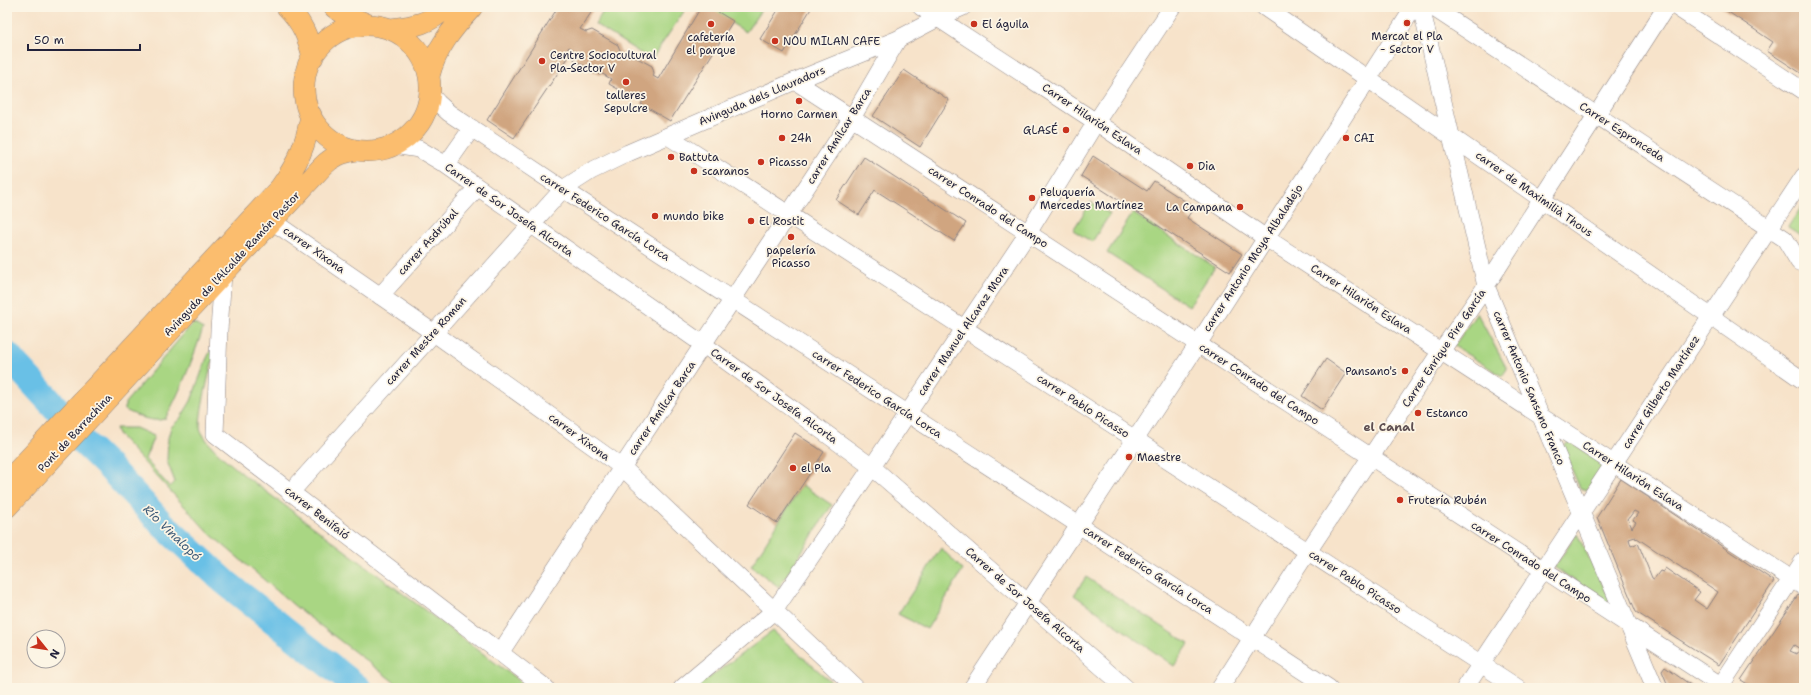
<svg xmlns="http://www.w3.org/2000/svg" width="1811" height="695" viewBox="0 0 1811 695" font-family="'Shantell Sans',sans-serif">
<style>
.green{fill:#a9d683;stroke:#667c5f}
.lines{fill:none;stroke-linecap:round;stroke-linejoin:round}
.river{stroke:#69c0e6;stroke-width:27}
.building{fill:#d0a580;fill-rule:evenodd}
.minor-casing{stroke:#8c8282;stroke-width:18}
.major-casing{stroke:#8c8282;stroke-width:22}
.minor{stroke:#fff;stroke-width:17}
.major{stroke:#fbbd6e;stroke-width:21}
.poi-dot{fill:#c8321e;stroke:#fcf5e5;stroke-width:1.5}
.labels{text-anchor:middle;dominant-baseline:central;stroke-width:3.5;stroke-linejoin:round;paint-order:stroke}
.poi-label{font-size:11px;fill:#22223b;stroke:#fcf5e5;text-anchor:start}
.street-label{font-size:11px;fill:#22223b;stroke:#fcf5e5}
.neighbourhood-label{font-size:12px;font-weight:bold;fill:#5f5053;stroke:#fcf5e5}
.water-label{font-size:12px;font-style:italic;fill:#3b5977;stroke:#fcf5e5}
</style>
<rect width="100%" height="100%" fill="#fcf5e5"/>
<filter id="ink" filterUnits="userSpaceOnUse"><feTurbulence type="fractalNoise" baseFrequency=".025" numOctaves="2"/><feDisplacementMap in="SourceGraphic" scale="8" xChannelSelector="R" yChannelSelector="G"/><feConvolveMatrix kernelMatrix="1 2 1 2 8 2 1 2 1" color-interpolation-filters="sRGB"/></filter>
<filter id="wash" filterUnits="userSpaceOnUse"><feTurbulence type="fractalNoise" baseFrequency=".012" numOctaves="4" result="noise"/><feDisplacementMap in="SourceGraphic" scale="16" xChannelSelector="R" yChannelSelector="G"/><feGaussianBlur stdDeviation="0.9" result="paint"/><feColorMatrix in="noise" values="0 0 0 0 0 0 0 0 0 0 0 0 0 0 0 0 0 1.4 0 .05"/><feComposite in="paint" operator="in"/></filter>
<g filter="url(#wash)">
<rect width="100%" height="100%" fill="#f7e3ca"/>
<path class="green" d="M606,7H687L651,60L595,24Z
M705,7H763L746,32Z
M1091,202L1110,214L1092,242L1073,230Z
M1804,203V237L1788,227Z
M1133,213L1215,267L1189,306L1107,253Z
M1477,313L1507,369L1502,376L1454,346Z
M193,323L203,329C192,360 181,391 165,419C151,423 138,416 125,410V403Z
M214,344H217C213,358 196,422 201,431C210,449 229,462 244,475L529,688H402L296,607L209,533L118,434L116,428H136L154,436L145,459L170,487L175,482L167,461L168,438L171,427L180,419L191,401L206,360Z
M1569,442L1604,464L1587,490L1580,488L1562,447Z
M802,485L832,505L779,587L751,566Z
M1577,534L1610,599L1608,603L1554,567Z
M941,548L963,570L927,629L898,614Z
M1086,577L1189,644L1174,666L1074,595Z
M773,631L838,688H695Z"/>
<g class="lines">
<path class="river" d="M7,355L56,408L83,442L106,464L163,525L225,582L358,688"/>
</g>
<g id="blocks">
<path class="building" d="M558,7H595L580,29L586,32L592,30L618,45L621,53H628L652,66L654,73L653,76L658,79L701,7H710L733,21L670,121L641,104L644,99L634,94L632,97L609,84L611,79L601,73L600,75L574,60L577,55L574,53L575,51L569,47L563,56L568,58L514,138L487,120Z
M780,7H812L784,53L760,39Z
M1721,7H1804V75L1767,51L1773,42Z
M904,70L949,100L920,147L873,116Z
M1093,156L1147,191L1154,181L1194,207L1187,218L1242,254L1230,272L1081,176Z
M864,157L966,223L954,241L875,190L859,215L836,200Z
M1326,359L1346,373L1322,410L1302,396Z
M795,433L824,452L777,523L749,504Z
M1621,479L1774,581L1719,665L1636,612L1597,517ZM1634,511L1638,513L1633,520L1636,522L1632,528L1628,519ZM1635,537L1636,539L1637,538L1718,592L1707,609L1694,600L1700,592L1665,568L1663,572L1660,571L1654,579L1652,578L1638,543L1631,546L1629,539Z
M1798,595L1804,599V685L1801,688H1754L1741,680ZM1794,645L1800,649L1797,654L1790,651Z
M1665,667L1695,688H1669L1662,671Z"/>
</g>
</g>
<g filter="url(#ink)">
<use href="#blocks" fill-opacity="0" stroke="#8c8282" stroke-width="1"/>
<g class="lines">
<defs>
<path id="minor" d="M921,7L1096,122L1266,238L1804,587
M1264,7L1804,381
M1421,7L1486,286L1655,688
M1432,7L1785,239L1799,262L1804,264
M1676,7L1804,91
M795,81L1725,688
M429,93L438,103L449,113L563,189L1329,688
M668,136L1518,688
M394,145L419,149L446,165L704,345L872,467L1126,688
M446,165L472,128
M272,221L434,333L622,467L856,688
M223,274L219,330L215,434L546,688
M380,296L477,188
M290,493L563,189L591,171L628,153L795,81L898,39L938,18L963,7
M500,653L852,118L898,39
M682,688L774,611L872,467L1028,233L1096,122L1172,7
M972,688L1198,344L1414,7
M1220,688L1299,565L1435,360L1486,286L1666,7
M1465,688L1804,176
M1719,688L1804,560"/>
<path id="major" d="M287,7C302,22 308,37 313,57
M334,7L343,14L369,25
M304 88a63 63 0 1 1 126 0a63 63 0 1 1-126 0Z
M391,29C415,26 429,24 447,7
M429,76C436,48 453,28 472,7
M7,482L280,188C298,163 306,145 311,115
M7,507L323,166C333,156 343,152 357,150"/>
</defs>
<use href="#minor" class="minor-casing"/>
<use href="#major" class="major-casing"/>
<use href="#minor" class="minor"/>
<use href="#major" class="major"/>
</g>
</g>
<g class="poi-dot">
<circle cx="1407" cy="23" r="4"/>
<circle cx="711" cy="24" r="4"/>
<circle cx="974" cy="24" r="4"/>
<circle cx="775" cy="41" r="4"/>
<circle cx="542" cy="61" r="4"/>
<circle cx="626" cy="82" r="4"/>
<circle cx="799" cy="101" r="4"/>
<circle cx="1066" cy="130" r="4"/>
<circle cx="782" cy="138" r="4"/>
<circle cx="1346" cy="138" r="4"/>
<circle cx="671" cy="157" r="4"/>
<circle cx="761" cy="162" r="4"/>
<circle cx="1190" cy="166" r="4"/>
<circle cx="694" cy="171" r="4"/>
<circle cx="1032" cy="198" r="4"/>
<circle cx="1240" cy="207" r="4"/>
<circle cx="655" cy="216" r="4"/>
<circle cx="751" cy="221" r="4"/>
<circle cx="791" cy="237" r="4"/>
<circle cx="1405" cy="371" r="4"/>
<circle cx="1418" cy="413" r="4"/>
<circle cx="1129" cy="457" r="4"/>
<circle cx="793" cy="468" r="4"/>
<circle cx="1400" cy="500" r="4"/>
</g>
<g class="labels">
<g class="poi-label">
<text x="982" y="24">El águila</text>
<text x="1407" y="36" text-anchor="middle">Mercat el Pla<tspan x="1407" dy="13">- Sector V</tspan></text>
<text x="711" y="37" text-anchor="middle">cafetería<tspan x="711" dy="13">el parque</tspan></text>
<text x="783" y="41">NOU MILAN CAFE</text>
<text x="550" y="55">Centre Sociocultural<tspan x="550" dy="13">Pla-Sector V</tspan></text>
<text x="626" y="95" text-anchor="middle">talleres<tspan x="626" dy="13">Sepulcre</tspan></text>
<text x="799" y="114" text-anchor="middle">Horno Carmen</text>
<text x="1058" y="130" text-anchor="end">GLASÉ</text>
<text x="790" y="138">24h</text>
<text x="1354" y="138">CAI</text>
<text x="679" y="157">Battuta</text>
<text x="769" y="162">Picasso</text>
<text x="1198" y="166">Dia</text>
<text x="702" y="171">scaranos</text>
<text x="1040" y="192">Peluquería<tspan x="1040" dy="13">Mercedes Martínez</tspan></text>
<text x="1232" y="207" text-anchor="end">La Campana</text>
<text x="663" y="216">mundo bike</text>
<text x="759" y="221">El Rostit</text>
<text x="791" y="250" text-anchor="middle">papelería<tspan x="791" dy="13">Picasso</tspan></text>
<text x="1397" y="371" text-anchor="end">Pansano's</text>
<text x="1426" y="413">Estanco</text>
<text x="1137" y="457">Maestre</text>
<text x="801" y="468">el Pla</text>
<text x="1408" y="500">Frutería Rubén</text>
</g>
<g class="street-label">
<text transform="translate(762 96) rotate(-23)">Avinguda dels Llauradors</text>
<text transform="translate(1092 119) rotate(34)">Carrer Hilarión Eslava</text>
<text transform="translate(1622 132) rotate(33)">Carrer Espronceda</text>
<text transform="translate(839 136) rotate(-58)">carrer Amílcar Barca</text>
<text transform="translate(1534 194) rotate(35)">carrer de Maximilià Thous</text>
<text transform="translate(988 207) rotate(33)">carrer Conrado del Campo</text>
<text transform="translate(509 210) rotate(35)">Carrer de Sor Josefa Alcorta</text>
<text transform="translate(605 217) rotate(33)">carrer Federico García Lorca</text>
<text transform="translate(428 242) rotate(-48)">carrer Asdrúbal</text>
<text transform="translate(314 250) rotate(35)">carrer Xixona</text>
<text transform="translate(1253 258) rotate(-57)">carrer Antonio Moya Albaladejo</text>
<text transform="translate(232 264) rotate(-47)">Avinguda de l'Alcalde Ramón Pastor</text>
<text transform="translate(1361 299) rotate(33)">Carrer Hilarión Eslava</text>
<text transform="translate(963 331) rotate(-56)">carrer Manuel Alcaraz Mora</text>
<text transform="translate(426 341) rotate(-48)">carrer Mestre Roman</text>
<text transform="translate(1444 348) rotate(-56)">Carrer Enrique Pire García</text>
<text transform="translate(1259 384) rotate(33)">carrer Conrado del Campo</text>
<text transform="translate(1529 388) rotate(67)">carrer Antonio Sansano Franco</text>
<text transform="translate(1661 392) rotate(-57)">carrer Gilberto Martínez</text>
<text transform="translate(877 394) rotate(33)">carrer Federico García Lorca</text>
<text transform="translate(774 396) rotate(36)">Carrer de Sor Josefa Alcorta</text>
<text transform="translate(1083 406) rotate(33)">carrer Pablo Picasso</text>
<text transform="translate(662 408) rotate(-56)">carrer Amílcar Barca</text>
<text transform="translate(75 433) rotate(-47)">Pont de Barrachina</text>
<text transform="translate(579 437) rotate(36)">carrer Xixona</text>
<text transform="translate(1633 476) rotate(33)">Carrer Hilarión Eslava</text>
<text transform="translate(317 513) rotate(38)">carrer Benifaió</text>
<text transform="translate(1531 562) rotate(33)">carrer Conrado del Campo</text>
<text transform="translate(1148 570) rotate(33)">carrer Federico García Lorca</text>
<text transform="translate(1355 582) rotate(33)">carrer Pablo Picasso</text>
<text transform="translate(1025 600) rotate(41)">Carrer de Sor Josefa Alcorta</text>
</g>
<g class="neighbourhood-label">
<text x="1389" y="427">el Canal</text>
</g>
<g class="water-label">
<text transform="translate(172 533) rotate(44)">Río Vinalopó</text>
</g>
</g>
<rect width="1811" height="695" fill="none" stroke="#fcf5e5" stroke-width="24"/>
<g transform="translate(46 649) rotate(120)"><circle r="19" fill="#fcf5e5" stroke="#a5a1a1"/>
<path d="M0-3L7 15L0 10L-7 15Z" fill="#c8321e"/>
<text y="-6" font-size="11" font-weight="bold" text-anchor="middle" fill="#22223b">N</text>
</g>
<path d="M28 44v6h112v-6" fill="none" stroke="#22223b" stroke-width="2"/>
<text x="34" y="44" font-size="12" fill="#22223b" stroke="#fcf5e5" stroke-width="3" paint-order="stroke">50 m</text>
</svg>
